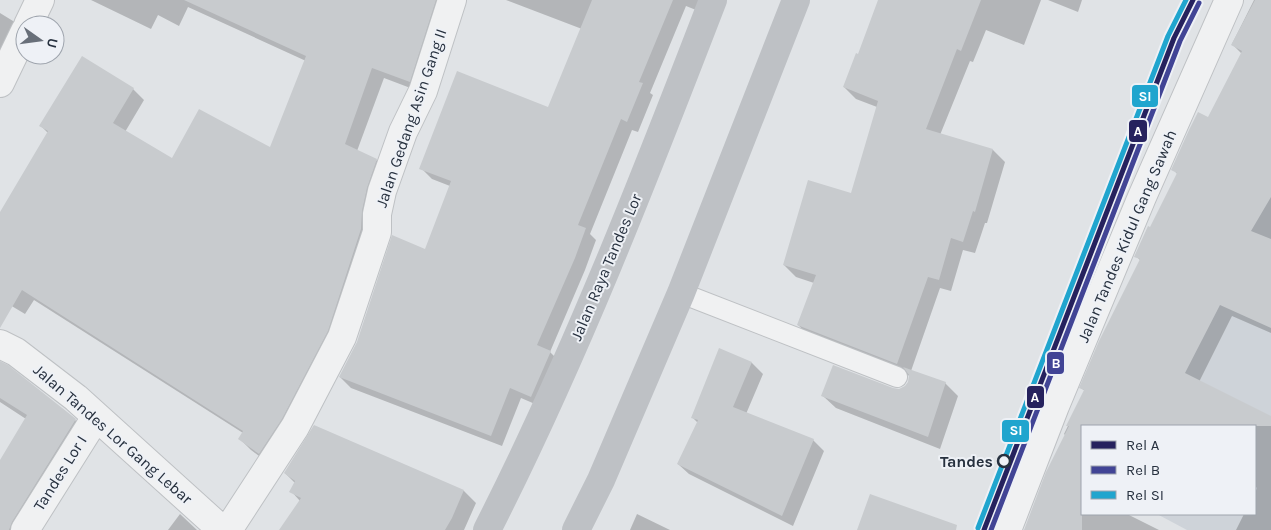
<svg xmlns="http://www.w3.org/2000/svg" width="1271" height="530" viewBox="0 0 1271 530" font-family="Karla,sans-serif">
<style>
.built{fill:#ced3d9}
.shadow{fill:#0003}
.building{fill:#c8cbce}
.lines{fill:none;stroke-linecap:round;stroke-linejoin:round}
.lane-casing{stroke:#bec1c4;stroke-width:22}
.street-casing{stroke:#bec1c4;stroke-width:30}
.lane{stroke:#f0f1f2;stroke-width:20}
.street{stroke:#f0f1f2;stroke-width:28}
.secondary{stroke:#bec1c5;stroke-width:28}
.rail-1-casing{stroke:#eef1f6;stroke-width:9}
.rail-2-casing{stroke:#eef1f6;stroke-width:9}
.rail-3-casing{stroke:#eef1f6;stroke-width:9}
.rail-1{stroke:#26225e;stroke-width:5}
.rail-2{stroke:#414495;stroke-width:5}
.rail-3{stroke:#20a5ce;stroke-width:5}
.stop-dot{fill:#eef1f6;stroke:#27313f;stroke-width:2.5}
.labels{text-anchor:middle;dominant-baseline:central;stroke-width:4;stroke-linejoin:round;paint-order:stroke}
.street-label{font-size:16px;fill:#27313f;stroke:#eef1f6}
.stop-label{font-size:16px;font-weight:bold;fill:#27313f;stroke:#eef1f6;text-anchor:end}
.line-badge{stroke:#eef1f6;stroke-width:2}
.badge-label{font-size:14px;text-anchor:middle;font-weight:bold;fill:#fff}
</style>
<rect width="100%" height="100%" fill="#e0e3e6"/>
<path class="built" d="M1271,21V530H1187L1157,514H1255V426H1098Z"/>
<path class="shadow" d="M91,0H452L421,92L384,78L357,151L376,160L387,171L372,241L270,464L251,450L240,439L243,433L34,300L25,314L0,299V214L48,133L41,126L133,89L144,100L125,132L172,160L271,149L306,61L188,7L179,26L158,15L151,29Z
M506,0H700L696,10L686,6L650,93L653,95L638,132L632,130L590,234L596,240L585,270L550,352L561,363L542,407L521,398L502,446L351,388L340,377L426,251L450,186L432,179L421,168L549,109L582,29Z
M886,0H1041L1024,45L986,30L973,62L970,61L940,135L993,150L1005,162L987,223H985L975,253L963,250L951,291L940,288L911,371L945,383L958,396L940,449L836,408L823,396L900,390L906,387L909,382L910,376L811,337L798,325L814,283L796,277L784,265L852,194L877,107L856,99L844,87Z
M1048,0H1082L1078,12Z
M1254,0H1271V333L1232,316L1199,382L1271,417V530H1236L1244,514H1255V493L1257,488L1255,486V426H1082V514H1127L1159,530H1025L1066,436L1064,434L1085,391L1081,388L1141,261L1136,256L1178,175L1173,169L1209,119L1242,54L1232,44Z
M0,13L13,21L23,31L0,78Z
M720,350L752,363L763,374L746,414L813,440L824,451L793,526L689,474L678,464L698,423L692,417Z
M0,363L7,366L75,420L89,434L29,530H0V462L26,419L0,402Z
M314,426L464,491L476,503L464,530H280L300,501L291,491L295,483L285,473Z
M180,514L197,530H168Z
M637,514L670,530H630Z"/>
<path class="building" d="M184,0H436L410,82L372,68L345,144L377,159L367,188L362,211L361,229L328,331L282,419L259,454L238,439L243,431L22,290L0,328V212L48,131L39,126L82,56L134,88L113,123L172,158L199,109L270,147L306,56Z
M592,0H673L639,82L643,83L627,122L621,119L578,225L586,228L575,258L537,345L551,351L531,397L510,388L491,436L339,377L357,342L392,235L425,249L451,181L419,169L457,71L548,107Z
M878,0H981L961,51L957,49L926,129L993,149L975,212L973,211L963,242L951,238L939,280L928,277L897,364L797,325L816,275L783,265L808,180L851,193L878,101L843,87L856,53L858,54Z
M1255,0H1271V197L1251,231L1271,239V328L1220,305L1185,373L1271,416V426H1082V530H1024L1046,472L1069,426H1066L1084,390L1079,388L1099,341L1140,259L1134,257L1148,226L1150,227L1177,173L1171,170L1189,130L1198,112L1208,117L1242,51L1231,45Z
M719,348L752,362L733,407L814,439L782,516L677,464L698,420L691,418Z
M0,361L8,365L76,419L12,522L9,530H0V460L27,415L0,398Z
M833,365L893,388L899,389L905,386L908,382L909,375L903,367L946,382L928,437L821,396Z
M314,425L464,490L452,518L445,530H279L301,498L289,492L295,481L284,473Z
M870,494L957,525L956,530H857Z"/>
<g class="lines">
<defs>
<path id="lane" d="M681,293L897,377"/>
<path id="street" d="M28,25L40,0
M0,83L25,31
M0,344L16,352L76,398L222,530
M25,530L96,417
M228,530L295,427L342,337L377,232V214L382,191L403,132L423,91L452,0
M1007,530L1055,406L1142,197L1229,0"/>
</defs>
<use href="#lane" class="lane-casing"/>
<use href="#street" class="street-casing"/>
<use href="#lane" class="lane"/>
<use href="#street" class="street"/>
<path class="secondary" d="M487,530C574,359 644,179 713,0
M576,530L601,480L681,293L796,0"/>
<defs>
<path id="rail-1" d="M984,530L1174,38L1193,0"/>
<path id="rail-2" d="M991,530L1180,41L1199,3"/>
<path id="rail-3" d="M978,528L1168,36L1186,0"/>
</defs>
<use href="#rail-1" class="rail-1-casing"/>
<use href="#rail-2" class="rail-2-casing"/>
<use href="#rail-3" class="rail-3-casing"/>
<use href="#rail-1" class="rail-1"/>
<use href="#rail-2" class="rail-2"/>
<use href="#rail-3" class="rail-3"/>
</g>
<circle class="stop-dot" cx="1004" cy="461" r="6"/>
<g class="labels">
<g class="street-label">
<text transform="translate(411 118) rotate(-71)">Jalan Gedang Asin Gang II</text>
<text transform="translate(1127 236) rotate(-67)">Jalan Tandes Kidul Gang Sawah</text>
<text transform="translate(606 267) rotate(-67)">Jalan Raya Tandes Lor</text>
<text transform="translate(113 434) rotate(41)">Jalan Tandes Lor Gang Lebar</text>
<text transform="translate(60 473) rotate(-58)">Tandes Lor I</text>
</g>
<g class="stop-label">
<text x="993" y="461">Tandes</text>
</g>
</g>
<g class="line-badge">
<rect x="1131" y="84" width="28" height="24" rx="5" fill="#20a5ce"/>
<rect x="1128" y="119" width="20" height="24" rx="5" fill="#26225e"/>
<rect x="1046" y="351" width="19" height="24" rx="5" fill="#414495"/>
<rect x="1026" y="385" width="19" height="24" rx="5" fill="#26225e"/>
<rect x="1001" y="419" width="29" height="24" rx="5" fill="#20a5ce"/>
</g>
<g class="badge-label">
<text x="1145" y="101">SI</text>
<text x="1138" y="136">A</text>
<text x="1056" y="368">B</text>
<text x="1035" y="402">A</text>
<text x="1016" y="435">SI</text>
</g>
<rect x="1081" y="425" width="175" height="90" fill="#eef1f6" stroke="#9ea4ad"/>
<rect x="1091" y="441" width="25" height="8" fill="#26225e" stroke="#9ea4ad"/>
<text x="1126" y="450" font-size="15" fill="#27313f">Rel A</text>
<rect x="1091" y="466" width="25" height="8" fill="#414495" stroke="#9ea4ad"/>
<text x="1126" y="475" font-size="15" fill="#27313f">Rel B</text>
<rect x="1091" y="491" width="25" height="8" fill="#20a5ce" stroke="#9ea4ad"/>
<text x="1126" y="500" font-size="15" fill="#27313f">Rel SI</text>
<g transform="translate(40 40) rotate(104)"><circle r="24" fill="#eef1f6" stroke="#9ea4ad"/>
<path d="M0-4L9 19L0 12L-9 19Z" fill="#686f79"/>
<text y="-8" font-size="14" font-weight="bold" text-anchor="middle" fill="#27313f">U</text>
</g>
</svg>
